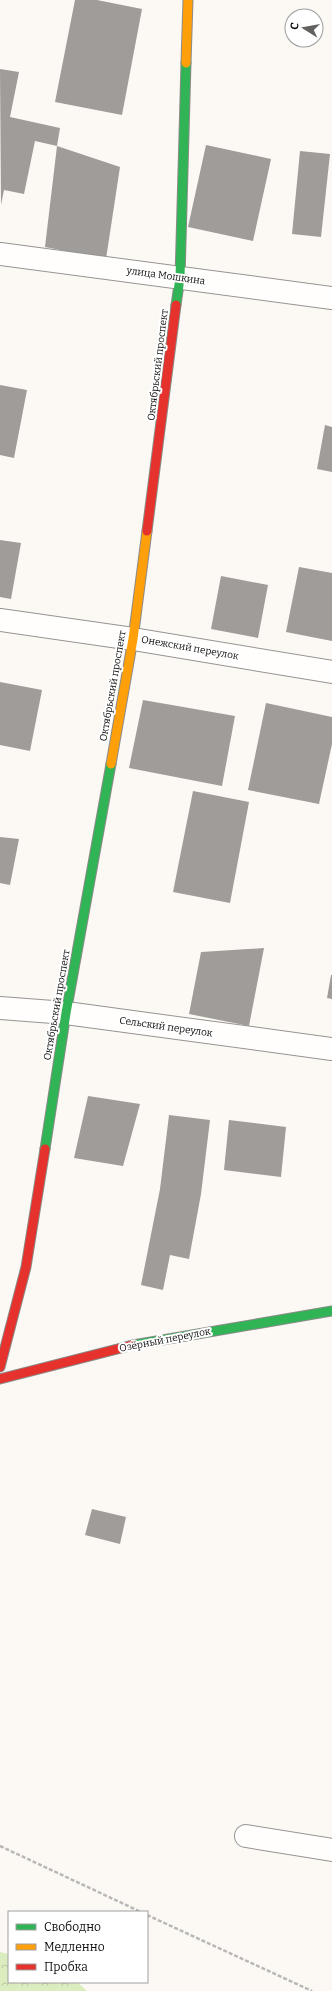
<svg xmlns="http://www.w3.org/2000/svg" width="332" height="1991" viewBox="0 0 332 1991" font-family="Bitter,serif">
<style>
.forest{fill:url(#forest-crowns)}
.building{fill:#9f9c99}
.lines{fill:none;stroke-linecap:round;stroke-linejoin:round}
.street-casing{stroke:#969492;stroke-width:24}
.fast-casing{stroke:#8c8b89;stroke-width:11}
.slow-casing{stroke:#8c8b89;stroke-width:11}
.jam-casing{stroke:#8c8b89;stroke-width:11}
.path{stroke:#b9b8b8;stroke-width:2.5;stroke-dasharray:4 2;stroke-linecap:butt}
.street{stroke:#fffefd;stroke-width:22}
.fast{stroke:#30b455;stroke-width:9}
.slow{stroke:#ff9f0a;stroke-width:9}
.jam{stroke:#e5322d;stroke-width:9}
.labels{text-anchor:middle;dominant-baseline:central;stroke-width:4;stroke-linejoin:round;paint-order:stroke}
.street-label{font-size:10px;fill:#0f0f0f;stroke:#fff}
</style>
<defs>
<pattern id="forest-crowns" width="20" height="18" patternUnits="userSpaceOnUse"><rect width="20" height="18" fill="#dbecbe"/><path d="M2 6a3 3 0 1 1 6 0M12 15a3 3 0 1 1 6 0" fill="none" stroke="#bbc9a2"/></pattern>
</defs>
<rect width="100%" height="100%" fill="#fcf9f4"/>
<path class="forest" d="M0,1952L9,1954V1982H77L87,1991H0Z"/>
<path class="building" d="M75,0H97L142,9L122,115L55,102Z
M0,69L19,72L10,117L60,128L57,146L35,141L24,194L4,190L1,205Z
M206,145L271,159L253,241L188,227Z
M57,146L120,167L106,259L45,247Z
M300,151L330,154L321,237L292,234Z
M0,385L27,390L14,458L0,455Z
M325,425L332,427V472L317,469Z
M0,540L21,543L11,599L0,597Z
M299,567L332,573V641L286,632Z
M221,576L268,585L258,638L211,629Z
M0,682L42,690L30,751L0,745Z
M143,700L235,716L222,786L129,768Z
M266,703L332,717V744L319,804L248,790Z
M193,791L249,802L230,903L173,892Z
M0,837L19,839L10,885L0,883Z
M264,948L249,1026L189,1014L201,952Z
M331,975H332V999L327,998Z
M88,1096L140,1104L123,1166L74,1158Z
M169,1115L210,1120L201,1194L189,1259L170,1255L163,1290L141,1285L160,1189Z
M229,1120L286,1127L281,1177L224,1170Z
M92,1509L126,1517L120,1544L85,1535Z"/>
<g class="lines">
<defs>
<path id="street" d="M0,254L332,298
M0,620L133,639L332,672
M0,1008L66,1013L332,1049
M246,1836L332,1850"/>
<path id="fast" d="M176,305L180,278L186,63
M45,1149L66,1013L111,764
M133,1345L332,1311"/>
<path id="slow" d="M186,63L188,0
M111,764L133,639L147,531"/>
<path id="jam" d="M147,531L176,305
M0,1367L26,1267L45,1149
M0,1379L133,1345"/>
</defs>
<use href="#street" class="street-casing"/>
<use href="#fast" class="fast-casing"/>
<use href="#slow" class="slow-casing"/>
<use href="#jam" class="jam-casing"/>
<path class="path" d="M0,1846L141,1912
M147,1915L312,1991"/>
<use href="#street" class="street"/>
<use href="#fast" class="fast"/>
<use href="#slow" class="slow"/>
<use href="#jam" class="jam"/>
</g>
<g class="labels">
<g class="street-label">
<text transform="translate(166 276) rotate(8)">улица Мошкина</text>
<text transform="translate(158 365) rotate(-83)">Октябрьский проспект</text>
<text transform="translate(190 648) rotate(10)">Онежский переулок</text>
<text transform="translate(113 686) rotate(-80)">Октябрьский проспект</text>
<text transform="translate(57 1005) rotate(-80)">Октябрьский проспект</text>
<text transform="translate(166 1027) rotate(8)">Сельский переулок</text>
<text transform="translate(165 1340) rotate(-11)">Озёрный переулок</text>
</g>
</g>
<rect x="8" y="1911" width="140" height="72" fill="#ffffff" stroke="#9f9f9f"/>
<rect x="16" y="1924" width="20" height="6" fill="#30b455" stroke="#9f9f9f"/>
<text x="44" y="1931" font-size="12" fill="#0f0f0f">Свободно</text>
<rect x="16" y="1944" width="20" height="6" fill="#ff9f0a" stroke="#9f9f9f"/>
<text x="44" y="1951" font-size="12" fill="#0f0f0f">Медленно</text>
<rect x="16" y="1964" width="20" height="6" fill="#e5322d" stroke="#9f9f9f"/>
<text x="44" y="1971" font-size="12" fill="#0f0f0f">Пробка</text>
<g transform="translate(304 28) rotate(281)"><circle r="19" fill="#ffffff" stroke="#9f9f9f"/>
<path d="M0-3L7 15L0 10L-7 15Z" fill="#62615f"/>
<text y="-6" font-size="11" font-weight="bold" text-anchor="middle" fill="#0f0f0f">С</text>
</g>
</svg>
